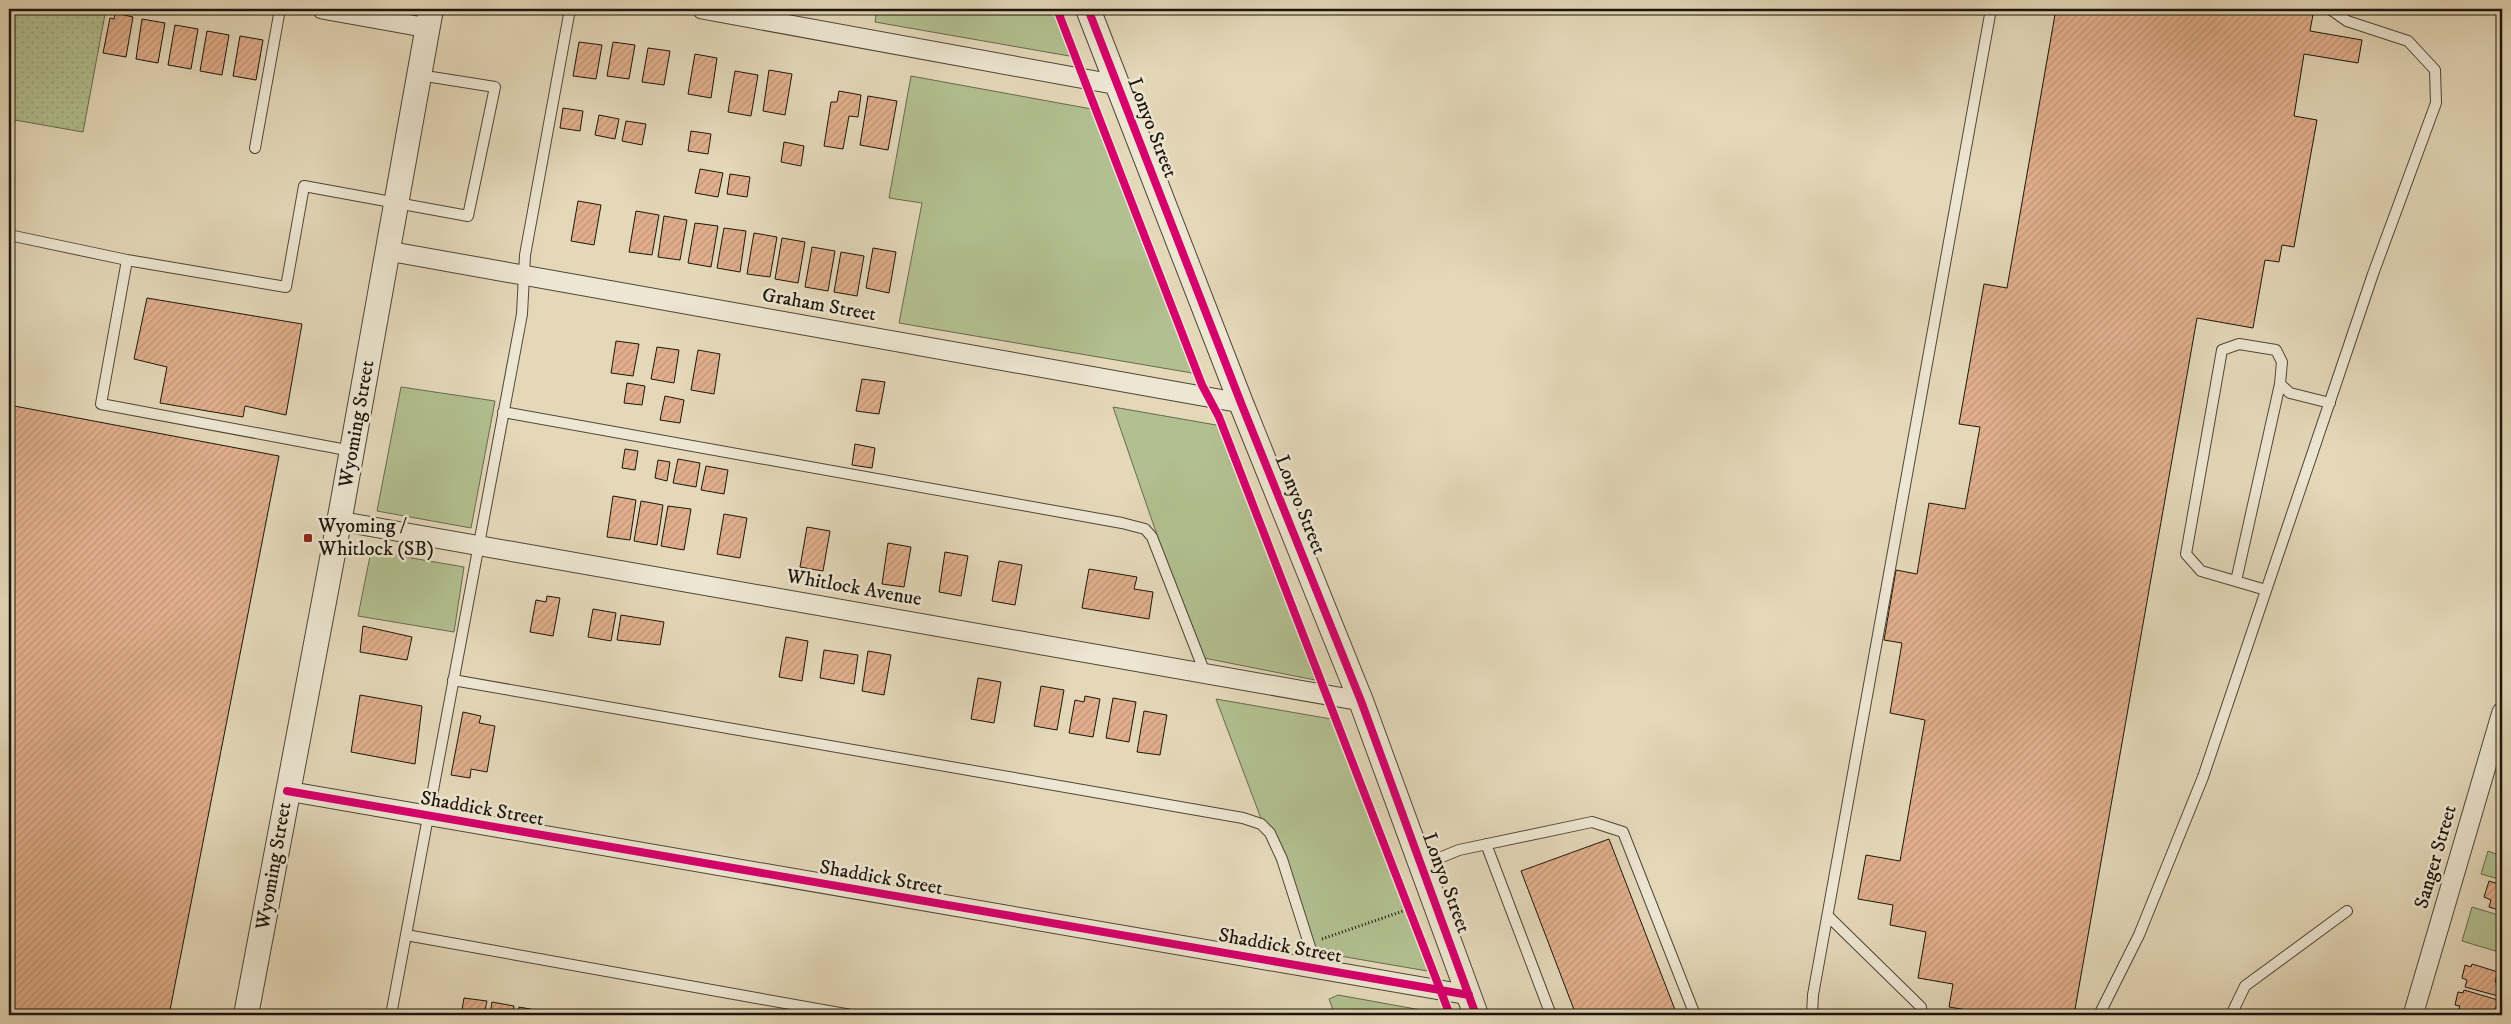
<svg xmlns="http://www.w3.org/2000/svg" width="2511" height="1024" viewBox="0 0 2511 1024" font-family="'IM FELL DW Pica',serif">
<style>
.green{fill:#b2bf90;stroke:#676a4e}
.park{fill:url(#park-dots);stroke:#676a4e}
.building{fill:url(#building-hatch);stroke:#1c150c}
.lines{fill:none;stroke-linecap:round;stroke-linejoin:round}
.service-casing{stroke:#4e4637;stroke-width:12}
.minor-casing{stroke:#4e4637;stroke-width:21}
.tertiary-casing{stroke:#4e4637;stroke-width:26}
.path{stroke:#1c150c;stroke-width:3;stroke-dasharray:1 2.5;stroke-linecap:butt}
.service{stroke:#ede6d2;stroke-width:10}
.minor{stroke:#ede6d2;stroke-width:19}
.tertiary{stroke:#ede6d2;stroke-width:24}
.cycleway-casing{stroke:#ede6d2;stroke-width:11}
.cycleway{stroke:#d6006c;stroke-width:8}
.poi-dot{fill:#8f2418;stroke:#ede6d2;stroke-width:2}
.labels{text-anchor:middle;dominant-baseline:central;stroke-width:5;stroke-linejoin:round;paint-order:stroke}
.street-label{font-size:20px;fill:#1c150c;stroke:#ede6d2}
.poi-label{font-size:20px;fill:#1c150c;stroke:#ede6d2;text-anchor:start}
</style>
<defs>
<pattern id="park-dots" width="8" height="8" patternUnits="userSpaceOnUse" patternTransform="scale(1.25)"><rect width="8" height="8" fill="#b2bf90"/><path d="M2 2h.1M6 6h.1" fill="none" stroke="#98a37b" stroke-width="1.8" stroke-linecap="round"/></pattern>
<pattern id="building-hatch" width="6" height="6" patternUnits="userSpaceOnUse" patternTransform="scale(1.25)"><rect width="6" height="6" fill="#e1af8c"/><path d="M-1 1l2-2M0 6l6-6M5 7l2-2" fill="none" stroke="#c09678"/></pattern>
</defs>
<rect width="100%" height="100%" fill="#e4d8b9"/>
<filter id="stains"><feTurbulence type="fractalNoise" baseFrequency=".004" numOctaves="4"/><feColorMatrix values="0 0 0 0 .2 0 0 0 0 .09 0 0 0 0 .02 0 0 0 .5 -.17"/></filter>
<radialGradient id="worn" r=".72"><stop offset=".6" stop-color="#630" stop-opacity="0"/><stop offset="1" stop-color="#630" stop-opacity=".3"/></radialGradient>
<path class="green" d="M877,9H1057L1075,57L875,22Z
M911,76L1097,110L1198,374L899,323L922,203L889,198Z
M401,387L495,401L471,528L377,511Z
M1113,407L1222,426L1315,680L1199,657Z
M371,551L464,567L454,632L358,616Z
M1216,699L1337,720L1433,972L1311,951Z
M2488,851L2502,856V880L2481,874Z
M2472,907L2502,916V953L2462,941Z
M1338,995L1449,1015H1335L1329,999Z"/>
<path class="park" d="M9,9H106L83,132L9,119Z"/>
<path class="building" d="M2056,9H2314L2310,31L2362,40L2358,63L2304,54L2294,116L2317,120L2294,247L2282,245L2279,262L2265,260L2253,328L2197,318L2074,1015H1997L1949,1007L1953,984L1918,978L1926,932L1890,925L1893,905L1858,899L1866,855L1900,861L1925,720L1890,713L1902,643L1884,640L1896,570L1917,574L1929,503L1965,509L1980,427L1959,424L1984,284L2007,288Z
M115,13L133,17L126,57L103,53L110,18L114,19Z
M142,19L165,23L158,63L136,59Z
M175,25L198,29L191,69L168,65Z
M207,31L229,35L222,75L200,71Z
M240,36L263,40L256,80L233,76Z
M579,42L602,45L596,79L573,76Z
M613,42L635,45L629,79L607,76Z
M648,48L670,51L664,85L642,82Z
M695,54L717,58L711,98L688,94Z
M769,70L792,74L785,115L763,111Z
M735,71L758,75L751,116L728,112Z
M839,91L861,95L858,117L849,116L843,149L824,146L831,102H837Z
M868,96L897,101L888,150L860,145Z
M563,108L583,111L580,131L560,128Z
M599,115L619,119L615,139L595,135Z
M626,121L646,124L642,145L622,141Z
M691,131L711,134L708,154L688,151Z
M784,142L804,146L801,166L781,162Z
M700,169L723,173L718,197L695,193Z
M730,174L750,177L747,197L727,194Z
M578,201L601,205L594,245L571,241Z
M636,211L659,215L652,255L629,252Z
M664,216L687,220L680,260L658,257Z
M695,223L718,226L711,267L688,263Z
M724,228L746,231L740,272L717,268Z
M754,233L777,237L770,277L747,274Z
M782,238L805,242L798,283L775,279Z
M812,247L835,251L828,291L805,287Z
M873,248L896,252L889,293L866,288Z
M841,252L864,256L857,296L834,292Z
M147,298L302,324L286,415L245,406L243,417L160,403L167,367L134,359Z
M616,341L639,344L633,376L611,373Z
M657,347L679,350L674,383L651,379Z
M698,350L720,354L714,394L691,390Z
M862,379L885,382L879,414L856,411Z
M627,383L645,386L642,405L624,403Z
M665,396L684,400L680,423L660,420Z
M9,405L279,456L169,1015H9Z
M855,444L875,448L872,468L852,465Z
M625,449L638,451L635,470L622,468Z
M678,459L700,463L696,487L673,483Z
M658,460L670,462L667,481L655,478Z
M706,466L728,470L724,494L701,490Z
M613,496L636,500L630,540L607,537Z
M641,501L663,505L657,545L634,541Z
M668,506L691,509L684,550L661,546Z
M724,514L747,518L740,558L717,554Z
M807,527L830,531L823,571L800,567Z
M888,543L911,547L904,587L882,584Z
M945,552L968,556L961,596L939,592Z
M999,561L1022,565L1015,605L992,601Z
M1089,569L1137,577L1134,589L1153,592L1149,619L1082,608Z
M547,596L560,598L553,636L530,632L536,600L546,602Z
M593,609L616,613L611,641L588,637Z
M621,615L664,622L660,645L617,640Z
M363,626L412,637L407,660L360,652Z
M786,637L808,641L802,681L779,677Z
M824,650L858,655L854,684L820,678Z
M868,651L891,655L884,695L862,691Z
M978,678L1001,682L994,723L971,719Z
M1041,686L1064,690L1057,730L1034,726Z
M360,695L422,706L415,764L351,752Z
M1085,696L1100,699L1093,737L1069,733L1075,700L1084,702Z
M1113,698L1136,702L1129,742L1106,738Z
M1144,711L1167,715L1160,755L1137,752Z
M463,712L481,716L479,723L495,726L487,772L471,769L470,778L451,775Z
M1609,839L1677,1015H1576L1521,871Z
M2489,881L2502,885V911L2489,907L2491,900L2484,897Z
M2472,964L2498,972L2495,982L2502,984L2498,996L2465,987L2467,980L2462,978L2465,965L2471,967Z
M2464,990L2498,1000L2494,1015H2460L2457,1013L2460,1006L2455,1005L2458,992L2463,993Z
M464,998L487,1001L484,1015H461Z
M492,1002L514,1006L513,1015H490Z
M519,1007L541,1011V1015H518Z"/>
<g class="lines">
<defs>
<path id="service" d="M255,148L280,9
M9,235L127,260L286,287L304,186L468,216L495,87L419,75
M127,260L101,404L352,451
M503,412L1122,523L1145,529L1152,537L1205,673
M2236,581L2280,384
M2266,590L2201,571L2186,554L2222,350L2239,344L2276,350L2282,362L2280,384L2290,393L2330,403
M453,680L1243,818L1261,824L1270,833L1282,859L1317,969
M1486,844L1551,1015
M1422,865L1459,850L1592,822L1623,832L1695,1015
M1828,916L1921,1007L1920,1015
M406,935L851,1015
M391,1015L522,314L525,255L570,9
M1812,1015L1813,995L1991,9
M2099,1015L2139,935L2203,777L2373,274L2436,103L2435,70L2408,41L2347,21L2330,9
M2231,1015L2245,986L2347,911"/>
<path id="minor" d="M322,9L428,28
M702,9L1118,85
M388,251L1241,403
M339,521L1361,701
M287,791L1469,995
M2413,1015L2502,712"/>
<path id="tertiary" d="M1088,9L1241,403L1361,701L1476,1015
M246,1015L342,506L431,9"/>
</defs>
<use href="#service" class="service-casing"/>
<use href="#minor" class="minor-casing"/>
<use href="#tertiary" class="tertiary-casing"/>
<path class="path" d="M356,549L365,551
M1322,939L1409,909"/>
<use href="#service" class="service"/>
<use href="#minor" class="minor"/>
<use href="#tertiary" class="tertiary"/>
<defs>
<path id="cycleway" d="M1057,9L1202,385L1219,417L1450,1015
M1088,9L1241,403L1361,701L1476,1015
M287,791L1469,995"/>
</defs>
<use href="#cycleway" class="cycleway-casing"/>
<use href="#cycleway" class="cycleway"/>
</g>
<rect class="poi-dot" x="303" y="533" width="10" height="10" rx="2.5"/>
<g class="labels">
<g class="street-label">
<text transform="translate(1152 128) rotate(69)">Lonyo Street</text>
<text transform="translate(819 305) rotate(10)">Graham Street</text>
<text transform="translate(357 424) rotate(-80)">Wyoming Street</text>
<text transform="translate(1300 505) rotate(68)">Lonyo Street</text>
<text transform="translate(854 588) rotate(10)">Whitlock Avenue</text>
<text transform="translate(482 809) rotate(10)">Shaddick Street</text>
<text transform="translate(2436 857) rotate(-74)">Sanger Street</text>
<text transform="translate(274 866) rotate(-80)">Wyoming Street</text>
<text transform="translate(881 878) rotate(10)">Shaddick Street</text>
<text transform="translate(1446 883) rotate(70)">Lonyo Street</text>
<text transform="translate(1280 946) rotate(10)">Shaddick Street</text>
</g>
<g class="poi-label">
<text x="318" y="526">Wyoming /<tspan x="318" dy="23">Whitlock (SB)</tspan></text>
</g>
</g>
<rect width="2511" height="1024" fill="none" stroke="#e4d8b9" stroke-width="30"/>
<rect x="10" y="10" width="2491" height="1004" fill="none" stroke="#1c150c" stroke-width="2.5"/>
<rect x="15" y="15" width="2481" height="994" fill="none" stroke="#1c150c"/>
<rect width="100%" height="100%" filter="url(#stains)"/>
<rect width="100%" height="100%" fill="url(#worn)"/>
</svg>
